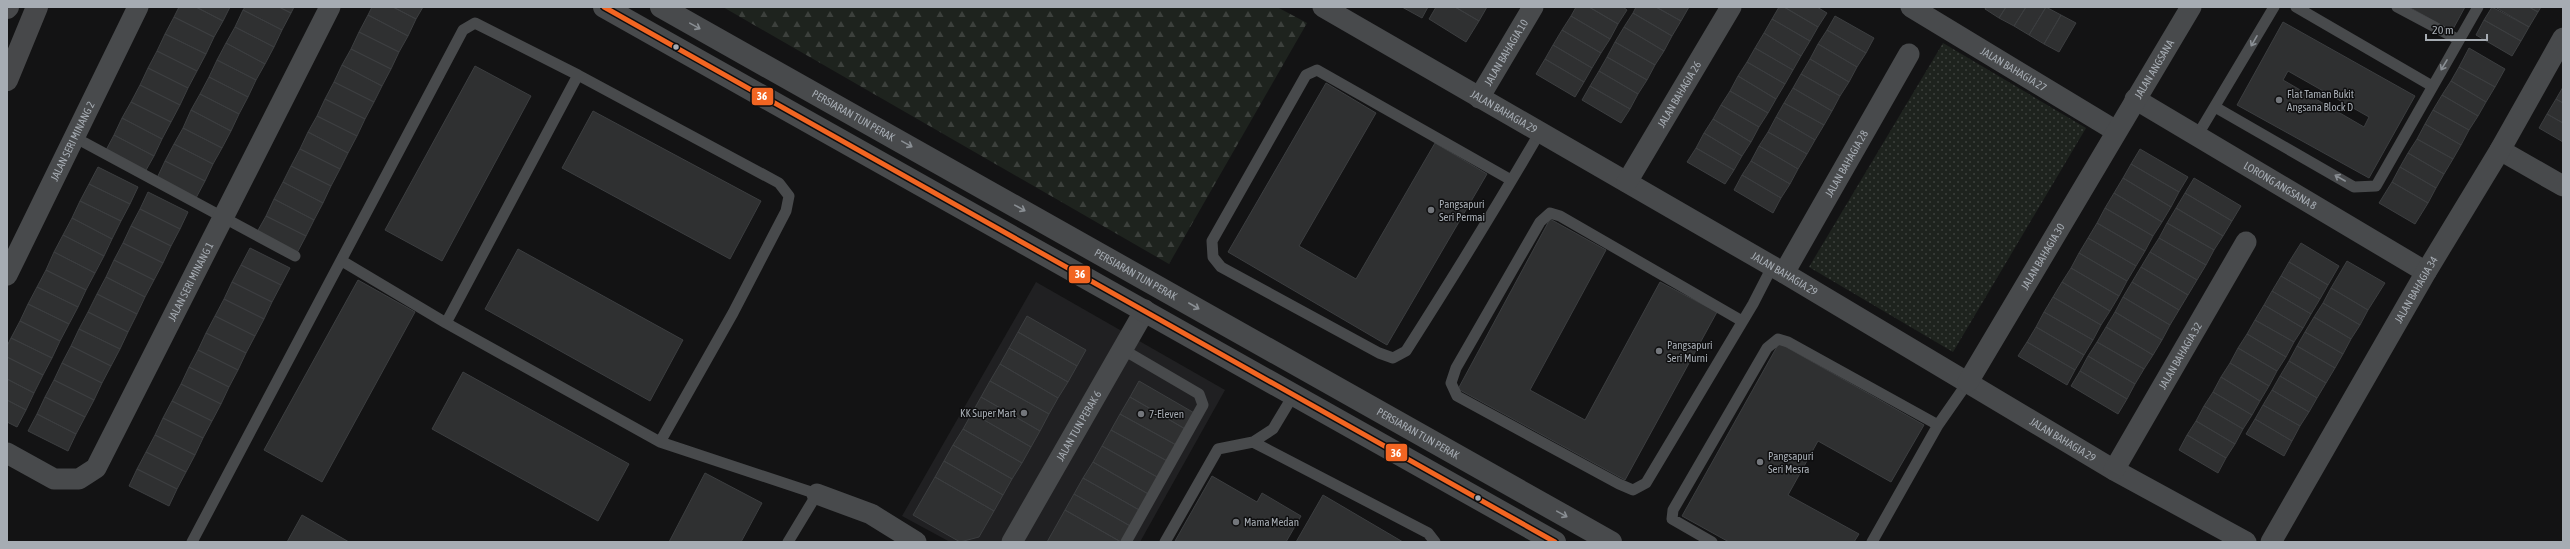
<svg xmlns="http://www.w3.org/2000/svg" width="2570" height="549" viewBox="0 0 2570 549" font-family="'Asap Condensed',sans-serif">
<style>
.built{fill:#202022}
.forest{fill:url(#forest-firs)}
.park{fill:url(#park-dots)}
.building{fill:#2f3031;stroke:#3c3e40;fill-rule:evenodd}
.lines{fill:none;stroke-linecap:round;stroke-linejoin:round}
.service{stroke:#484a4c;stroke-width:11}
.minor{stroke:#484a4c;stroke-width:21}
.tertiary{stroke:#484a4c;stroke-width:22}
.secondary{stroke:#47484a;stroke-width:22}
.bus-1-casing{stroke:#0e0e0f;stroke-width:8}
.bus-1{stroke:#f26522;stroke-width:5}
.oneway{stroke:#8a8f94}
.bus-dot{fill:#a6acb3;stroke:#0e0e0f;stroke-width:1.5}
.poi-dot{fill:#73767b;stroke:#0e0e0f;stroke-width:1.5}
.labels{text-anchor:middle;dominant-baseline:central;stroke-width:3;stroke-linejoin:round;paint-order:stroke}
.street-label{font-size:11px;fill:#a6acb3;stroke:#0e0e0f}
.poi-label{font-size:11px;fill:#a6acb3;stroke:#0e0e0f;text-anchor:start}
.line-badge{stroke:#0e0e0f;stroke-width:1.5}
.badge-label{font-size:11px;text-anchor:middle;font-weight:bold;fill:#fff}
</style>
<defs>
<pattern id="forest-firs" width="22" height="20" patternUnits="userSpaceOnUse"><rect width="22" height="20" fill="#1e231e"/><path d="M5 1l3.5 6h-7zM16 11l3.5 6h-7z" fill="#3c403c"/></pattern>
<pattern id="park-dots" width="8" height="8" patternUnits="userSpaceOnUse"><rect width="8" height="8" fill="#1e231e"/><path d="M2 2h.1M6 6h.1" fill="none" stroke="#3c403c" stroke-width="1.8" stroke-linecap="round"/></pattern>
</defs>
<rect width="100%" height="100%" fill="#131314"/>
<path class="built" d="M1036,282L1225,390L1140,542H950L902,516Z"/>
<path class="forest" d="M723,7H1277L1307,23L1169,264Z"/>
<path class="park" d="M1943,43L2086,128L1953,352L1809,267Z"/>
<path class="building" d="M179,7H196L223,21L214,37L174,17Z
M196,7H230L223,21Z
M245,7H279L291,13L282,30L243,10Z
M279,7H294L291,13Z
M372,7H393L416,19L408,36L368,15Z
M393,7H423L416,19Z
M1402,7H1428L1422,18Z
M1436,7H1455L1479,21L1466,42L1429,19Z
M1455,7H1487L1479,21Z
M1576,7H1589L1618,24L1610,39L1571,16Z
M1589,7H1623L1627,10L1618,24Z
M1636,7H1656L1681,21L1672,36L1633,13Z
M1656,7H1689L1681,21Z
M1779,7H1784L1818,27L1810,41L1772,19Z
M1784,7H1817L1827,13L1818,27Z
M1986,7H2006L1999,18L1985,9Z
M2006,7H2026L2014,26L1999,18Z
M2026,7H2046L2029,35L2014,26Z
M2046,7L2061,15L2044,44L2029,35Z
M2409,7H2465L2452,31Z
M2492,7L2529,27L2521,41L2484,20Z
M2495,7H2529L2538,12L2529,27Z
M2529,7H2541L2538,12Z
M243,10L282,30L274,47L235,27Z
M1633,13L1672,36L1664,51L1624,27Z
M368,15L408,36L399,52L359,32Z
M2061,15L2076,23L2059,52L2044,44Z
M1571,16L1610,39L1601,53L1562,30Z
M1835,16L1874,38L1866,53L1827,30Z
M174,17L214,37L206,54L165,34Z
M1772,19L1810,41L1801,56L1764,33Z
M2484,20L2521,41L2512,56L2476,35Z
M2283,22L2415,96L2369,178L2237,105ZM2288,71L2369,117L2364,127L2283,80Z
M235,27L274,47L265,64L226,43Z
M1624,27L1664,51L1655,65L1615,42Z
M1562,30L1601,53L1592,68L1553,45Z
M1827,30L1866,53L1857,67L1818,44Z
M359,32L399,52L391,69L351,49Z
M1764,33L1801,56L1793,70L1755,48Z
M165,34L206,54L197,71L157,51Z
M1615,42L1655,65L1647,80L1607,57Z
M226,43L265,64L256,80L217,60Z
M1818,44L1857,67L1849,82L1810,59Z
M1553,45L1592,68L1584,82L1545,59Z
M1755,48L1793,70L1785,84L1747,62Z
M2469,48L2505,69L2495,87L2459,67Z
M351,49L391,69L382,86L342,65Z
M157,51L197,71L188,88L148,68Z
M1607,57L1647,80L1638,94L1599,71Z
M1545,59L1584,82L1575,97L1536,74Z
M1810,59L1849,82L1840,96L1801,74Z
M217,60L256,80L248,97L209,77Z
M1747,62L1785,84L1776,99L1738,76Z
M342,65L382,86L374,102L334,82Z
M475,66L531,96L442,261L385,230Z
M2459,67L2495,87L2486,102L2451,81Z
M148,68L188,88L180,105L140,85Z
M1599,71L1638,94L1630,109L1590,86Z
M1801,74L1840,96L1832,111L1793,88Z
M1738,76L1776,99L1768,113L1730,91Z
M209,77L248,97L239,114L200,94Z
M2451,81L2486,102L2478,116L2442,95Z
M334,82L374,102L365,119L325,99Z
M1326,83L1376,113L1299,246L1356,279L1435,143L1487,174L1387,345L1228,252Z
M140,85L180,105L171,122L131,102Z
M1590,86L1630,109L1621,123L1582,100Z
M2563,87V103L2556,99Z
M1793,88L1832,111L1824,125L1784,103Z
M1730,91L1768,113L1759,127L1721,105Z
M200,94L239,114L231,131L191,110Z
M2442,95L2478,116L2469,130L2433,110Z
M325,99L365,119L357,136L317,116Z
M2556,99L2563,103V123L2547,114Z
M131,102L171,122L162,139L122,118Z
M1784,103L1824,125L1815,140L1776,117Z
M1721,105L1759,127L1751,142L1713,119Z
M191,110L231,131L222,148L183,128Z
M2433,110L2469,130L2461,145L2425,124Z
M593,111L761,201L730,259L562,168Z
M2547,114L2563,123V142L2539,128Z
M317,116L357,136L348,153L308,132Z
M1776,117L1815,140L1807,154L1768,132Z
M122,118L162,139L154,156L114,135Z
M1713,119L1751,142L1742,156L1704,133Z
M2425,124L2461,145L2453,159L2417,139Z
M183,128L222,148L213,164L174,144Z
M308,132L348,153L340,169L300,149Z
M1768,132L1807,154L1798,169L1759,146Z
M1704,133L1742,156L1734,170L1696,148Z
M114,135L154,156L145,172L105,152Z
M2417,139L2453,159L2444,174L2408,153Z
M174,144L213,164L205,181L165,161Z
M1759,146L1798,169L1790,184L1751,161Z
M1696,148L1734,170L1725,184L1687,162Z
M300,149L340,169L331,186L291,166Z
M2140,149L2188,177L2179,192L2131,164Z
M2408,153L2444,174L2436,188L2400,167Z
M165,161L205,181L196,198L157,178Z
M1751,161L1790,184L1781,198L1742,175Z
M2131,164L2179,192L2171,207L2123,178Z
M291,166L331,186L323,203L283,182Z
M98,167L138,187L130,204L89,184Z
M2400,167L2436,188L2428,203L2392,182Z
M1742,175L1781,198L1773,213L1734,190Z
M2123,178L2171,207L2162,222L2114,193Z
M2194,178L2241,206L2232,221L2185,193Z
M283,182L323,203L314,220L274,199Z
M2392,182L2428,203L2415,224L2379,203Z
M89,184L130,204L121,221L80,201Z
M148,192L188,212L180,229L140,209Z
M2114,193L2162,222L2153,236L2105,208Z
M2185,193L2232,221L2223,236L2176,208Z
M274,199L314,220L306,236L266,216Z
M80,201L121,221L112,239L72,218Z
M2105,208L2153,236L2145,251L2097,223Z
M2176,208L2223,236L2214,250L2167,223Z
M140,209L180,229L171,246L131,226Z
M266,216L306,236L297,253L257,232Z
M72,218L112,239L104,256L63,235Z
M1550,219L1606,250L1530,390L1585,420L1660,282L1717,312L1625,480L1458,389Z
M2097,223L2145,251L2136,266L2088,238Z
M2167,223L2214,250L2206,265L2159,238Z
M131,226L171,246L163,263L123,243Z
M63,235L104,256L95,273L54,252Z
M2088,238L2136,266L2127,281L2079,253Z
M2159,238L2206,265L2197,280L2150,252Z
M123,243L163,263L154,280L114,260Z
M2301,243L2339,266L2328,285L2289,262Z
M250,248L290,268L281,285L241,265Z
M518,249L683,340L650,401L485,309Z
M54,252L95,273L86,290L46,270Z
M2150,252L2197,280L2188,295L2141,267Z
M2079,253L2127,281L2119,296L2071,268Z
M114,260L154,280L145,297L106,277Z
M2347,261L2385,283L2368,310L2331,288Z
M2289,262L2328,285L2320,299L2281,276Z
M241,265L281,285L272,302L232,282Z
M2141,267L2188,295L2179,310L2132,282Z
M2071,268L2119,296L2110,311L2062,282Z
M46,270L86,290L78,307L37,287Z
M2281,276L2320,299L2311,314L2272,291Z
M106,277L145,297L137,314L97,294Z
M358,280L415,312L322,482L264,450Z
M232,282L272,302L264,319L224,299Z
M2062,282L2110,311L2101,325L2053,297Z
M2132,282L2179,310L2170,325L2123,297Z
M37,287L78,307L69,324L28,304Z
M2331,288L2368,310L2360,325L2323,303Z
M2272,291L2311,314L2303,328L2264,305Z
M97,294L137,314L128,332L88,312Z
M2053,297L2101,325L2093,340L2044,312Z
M2123,297L2170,325L2162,340L2115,312Z
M224,299L264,319L255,336L215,316Z
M2323,303L2360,325L2351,339L2314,317Z
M28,304L69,324L60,341L20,321Z
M2264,305L2303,328L2294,342L2255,320Z
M88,312L128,332L120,349L79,329Z
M2044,312L2093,340L2084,355L2036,327Z
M2115,312L2162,340L2153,355L2106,327Z
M215,316L255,336L246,353L206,333Z
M1027,316L1086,350L1077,366L1018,332Z
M2314,317L2351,339L2343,354L2305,332Z
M2255,320L2294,342L2286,357L2247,334Z
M20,321L60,341L52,358L11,338Z
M2036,327L2084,355L2075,370L2027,342Z
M2106,327L2153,355L2144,369L2097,342Z
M79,329L120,349L111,366L71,346Z
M1018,332L1077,366L1068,382L1009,348Z
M2305,332L2343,354L2335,368L2297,346Z
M206,333L246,353L238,370L198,350Z
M2247,334L2286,357L2277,371L2238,348Z
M11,338L52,358L43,375L7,357V346Z
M2027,342L2075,370L2067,385L2018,356Z
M2097,342L2144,369L2135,384L2088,356Z
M1779,343L1924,425L1891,482L1818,441L1788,495L1859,534L1854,542H1729L1682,516Z
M71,346L111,366L102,383L62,363Z
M2297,346L2335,368L2326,383L2289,361Z
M1009,348L1068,382L1058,398L1000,364Z
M2238,348L2277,371L2269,386L2230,363Z
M198,350L238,370L229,387L189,367Z
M2088,356L2135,384L2127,399L2080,371Z
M7,357L43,375L34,393L7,379Z
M2289,361L2326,383L2317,398L2280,376Z
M62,363L102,383L94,400L54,380Z
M2230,363L2269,386L2260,401L2221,377Z
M1000,364L1058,398L1049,414L990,381Z
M189,367L229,387L221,404L181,384Z
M2080,371L2127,399L2118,414L2071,386Z
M463,372L629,464L598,521L432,429Z
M2280,376L2317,398L2309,412L2272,390Z
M2221,377L2260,401L2252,415L2213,392Z
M7,379L34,393L26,410L7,400Z
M54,380L94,400L85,417L45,397Z
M990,381L1049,414L1040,431L981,397Z
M1139,381L1196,414L1187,430L1130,397Z
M181,384L221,404L212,421L172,401Z
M2272,390L2309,412L2300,426L2263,405Z
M2213,392L2252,415L2243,429L2204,406Z
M45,397L85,417L76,434L37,414Z
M981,397L1040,431L1031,447L972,413Z
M1130,397L1187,430L1178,446L1120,414Z
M7,400L26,410L17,427L7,422Z
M172,401L212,421L203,438L163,418Z
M2263,405L2300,426L2292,441L2255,419Z
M2204,406L2243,429L2235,444L2196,421Z
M972,413L1031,447L1022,463L963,429Z
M37,414L76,434L68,451L28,431Z
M1120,414L1178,446L1169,462L1111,430Z
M163,418L203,438L195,455L155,435Z
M2255,419L2292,441L2284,456L2246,434Z
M2196,421L2235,444L2226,458L2187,435Z
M963,429L1022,463L1012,479L953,445Z
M1111,430L1169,462L1159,478L1102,446Z
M155,435L195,455L186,472L146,452Z
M2187,435L2226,458L2218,473L2179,450Z
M953,445L1012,479L1003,495L944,461Z
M1102,446L1159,478L1150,495L1093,462Z
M146,452L186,472L177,489L137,469Z
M944,461L1003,495L994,511L935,477Z
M1093,462L1150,495L1141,511L1083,478Z
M137,469L177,489L169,506L129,486Z
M705,473L762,503L741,542H669Z
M1212,476L1257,502L1262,493L1301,516L1286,542L1175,541Z
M935,477L994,511L979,537L960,542L913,515Z
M1083,478L1141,511L1132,527L1074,494Z
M1074,494L1132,527L1121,542L1065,510Z
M1323,495L1403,542H1296Z
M1065,510L1121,542H1047Z
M302,515L349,542H287Z"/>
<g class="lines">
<path class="service" d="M2296,7L2432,86
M2397,7L2459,40
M2215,107L2354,187L2376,186L2478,7
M2197,136L2274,7
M74,137L295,256
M1511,180L1317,70L1306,75L1212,241L1213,257L1221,267L1379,353L1393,358L1406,351C1452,279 1497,206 1540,132
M342,261L446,323L660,442L817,494L788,542
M1742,321L1560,216L1550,213L1540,222L1456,368L1451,383L1457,396L1619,484L1633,490L1646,483L1753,304L1772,267
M446,323L578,75
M1122,349L1199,394L1203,405L1126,542
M1253,442L1428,533L1435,542
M192,542L463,30L475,23L578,75L779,183L789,196L786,211L733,313L660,442
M1165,542L1218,449L1253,442L1273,429L1294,394
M1712,542L1672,519L1673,510L1767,348L1778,339L1788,342L1938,425
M1872,542L1938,425L1968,382"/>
<g class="minor">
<path id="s1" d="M1323,7L1784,273L2114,470L2246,542"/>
<path id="s2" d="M1911,7L2116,131"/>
<path id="s3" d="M1479,98L1533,7"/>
<path id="s4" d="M2135,99L2426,272"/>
<path d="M2500,150L2563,186"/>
<path id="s5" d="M1627,182L1731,7"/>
<path id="s6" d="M1784,273L1909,54"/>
<path id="s7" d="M7,275L138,7"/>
<path id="s8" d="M1968,382L2191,7"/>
<path id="s9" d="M7,453L54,479H79L96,468L330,7"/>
<path id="s10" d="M2114,470L2246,242"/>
<path d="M817,494L871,514L916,542"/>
<path id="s11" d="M1012,542L1145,310"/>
<path id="s12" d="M2271,542L2426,272L2500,150L2563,38"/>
</g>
<g class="tertiary">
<path d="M604,7L1555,542"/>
<path id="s13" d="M661,7L1611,542"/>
</g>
<path class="secondary" d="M7,8L8,7
M7,80L37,7"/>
<defs>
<path id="bus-1" d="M604,7L1555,542"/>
</defs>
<use href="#bus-1" class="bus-1-casing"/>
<use href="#bus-1" class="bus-1"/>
</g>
<defs><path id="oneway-shaft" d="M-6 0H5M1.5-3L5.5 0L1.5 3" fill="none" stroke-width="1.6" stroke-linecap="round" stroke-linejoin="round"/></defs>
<g class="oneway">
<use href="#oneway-shaft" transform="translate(695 26) rotate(29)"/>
<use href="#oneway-shaft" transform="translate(2254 41) rotate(120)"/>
<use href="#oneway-shaft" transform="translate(2444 65) rotate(121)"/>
<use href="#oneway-shaft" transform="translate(907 144) rotate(29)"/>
<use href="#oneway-shaft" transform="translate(2340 178) rotate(-150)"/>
<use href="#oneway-shaft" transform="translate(1020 208) rotate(29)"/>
<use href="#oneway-shaft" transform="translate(1194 306) rotate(30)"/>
<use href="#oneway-shaft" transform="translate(1562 514) rotate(29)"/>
</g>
<g class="bus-dot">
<circle cx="676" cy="47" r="3.5"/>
<circle cx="1478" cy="498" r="3.5"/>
</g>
<g class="poi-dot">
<circle cx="2279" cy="100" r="4"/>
<circle cx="1431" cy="210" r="4"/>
<circle cx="1659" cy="351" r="4"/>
<circle cx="1024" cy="413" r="4"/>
<circle cx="1141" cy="414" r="4"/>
<circle cx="1760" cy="462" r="4"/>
<circle cx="1236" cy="522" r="4"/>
</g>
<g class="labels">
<g class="street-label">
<text stroke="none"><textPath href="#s3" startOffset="53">JALAN BAHAGIA 10</textPath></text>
<text stroke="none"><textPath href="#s2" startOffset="120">JALAN BAHAGIA 27</textPath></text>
<text stroke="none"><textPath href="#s8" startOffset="364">JALAN ANGSANA</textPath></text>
<text stroke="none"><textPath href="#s5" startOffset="102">JALAN BAHAGIA 26</textPath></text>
<text stroke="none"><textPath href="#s1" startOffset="209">JALAN BAHAGIA 29</textPath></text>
<text stroke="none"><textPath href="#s13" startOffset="221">PERSIARAN TUN PERAK</textPath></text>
<text stroke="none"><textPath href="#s7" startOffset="149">JALAN SERI MINANG 2</textPath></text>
<text stroke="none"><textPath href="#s6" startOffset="126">JALAN BAHAGIA 28</textPath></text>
<text stroke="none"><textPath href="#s4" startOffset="169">LORONG ANGSANA 8</textPath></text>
<text stroke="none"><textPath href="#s8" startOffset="146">JALAN BAHAGIA 30</textPath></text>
<text stroke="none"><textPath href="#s13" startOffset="545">PERSIARAN TUN PERAK</textPath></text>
<text stroke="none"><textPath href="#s1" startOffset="533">JALAN BAHAGIA 29</textPath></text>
<text stroke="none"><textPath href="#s9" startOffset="308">JALAN SERI MINANG 1</textPath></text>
<text stroke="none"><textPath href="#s12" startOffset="291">JALAN BAHAGIA 34</textPath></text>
<text stroke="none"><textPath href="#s10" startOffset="132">JALAN BAHAGIA 32</textPath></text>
<text stroke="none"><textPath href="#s11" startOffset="134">JALAN TUN PERAK 6</textPath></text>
<text stroke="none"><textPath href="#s13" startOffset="869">PERSIARAN TUN PERAK</textPath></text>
<text stroke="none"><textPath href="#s1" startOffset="857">JALAN BAHAGIA 29</textPath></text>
</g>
<g class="poi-label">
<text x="2287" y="94">Flat Taman Bukit<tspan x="2287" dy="13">Angsana Block D</tspan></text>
<text x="1439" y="204">Pangsapuri<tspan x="1439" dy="13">Seri Permai</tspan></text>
<text x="1667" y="345">Pangsapuri<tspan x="1667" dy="13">Seri Murni</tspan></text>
<text x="1016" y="413" text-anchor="end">KK Super Mart</text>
<text x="1149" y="414">7-Eleven</text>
<text x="1768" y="456">Pangsapuri<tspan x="1768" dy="13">Seri Mesra</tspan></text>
<text x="1244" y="522">Mama Medan</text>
</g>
</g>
<g class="line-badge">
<rect x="751" y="87" width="23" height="19" rx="4" fill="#f26522"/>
<rect x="1068" y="265" width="23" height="19" rx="4" fill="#f26522"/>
<rect x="1385" y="443" width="23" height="19" rx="4" fill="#f26522"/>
</g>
<g class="badge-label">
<text x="762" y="100">36</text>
<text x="1080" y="278">36</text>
<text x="1396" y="457">36</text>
</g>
<rect width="2570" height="549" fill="none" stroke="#a6acb3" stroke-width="16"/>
<path d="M2426 34v6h61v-6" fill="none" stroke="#a6acb3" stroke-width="2"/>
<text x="2432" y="34" font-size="12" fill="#a6acb3" stroke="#0e0e0f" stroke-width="3" paint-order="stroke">20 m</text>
</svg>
